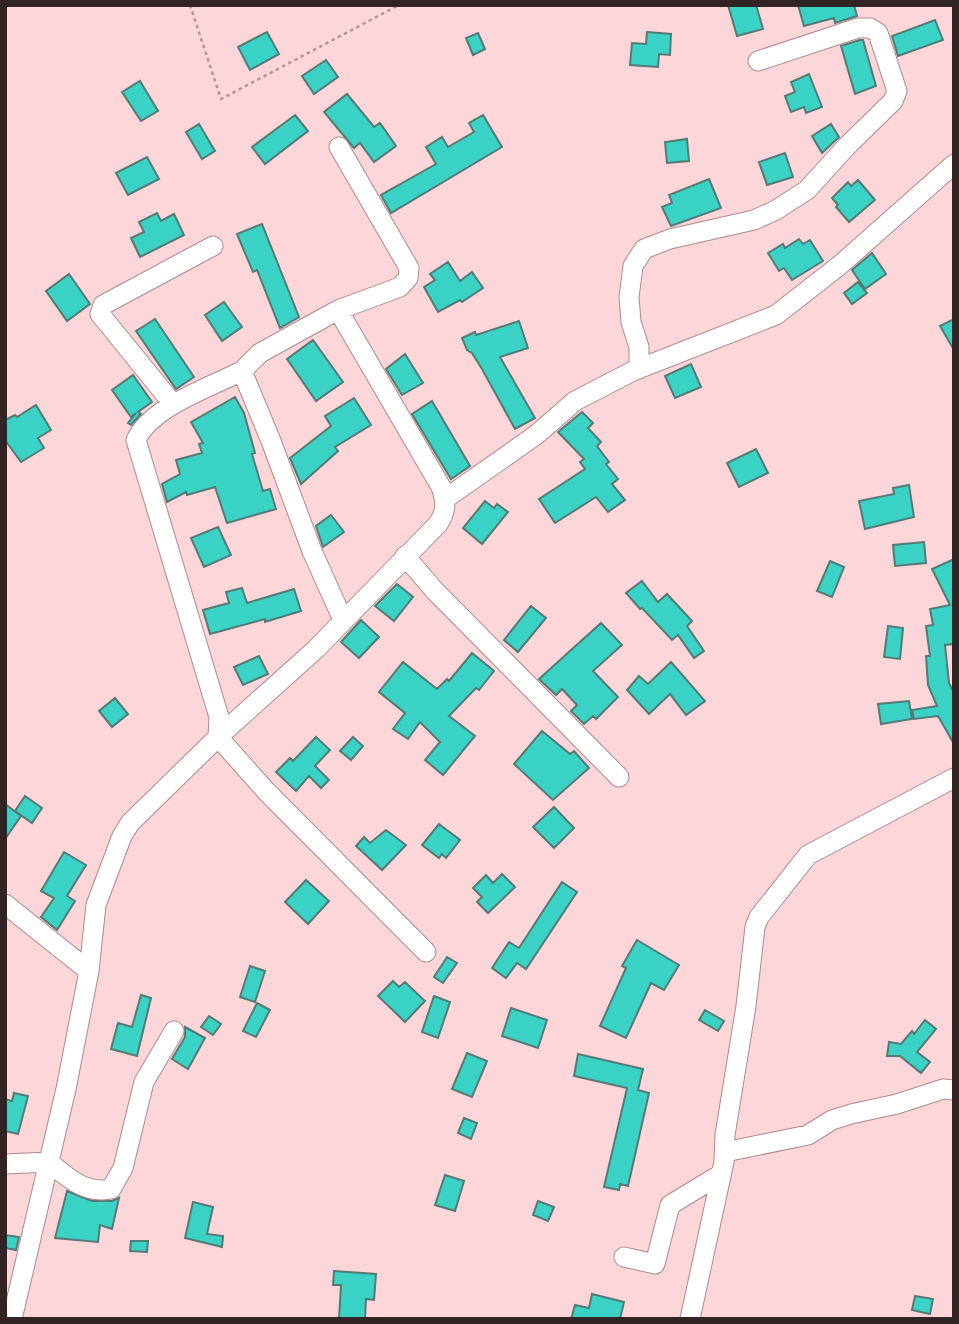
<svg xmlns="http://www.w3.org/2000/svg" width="959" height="1324" viewBox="0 0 959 1324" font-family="'Sofia Sans Condensed',sans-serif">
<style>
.building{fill:#3bd2c6;stroke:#547a75;stroke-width:2}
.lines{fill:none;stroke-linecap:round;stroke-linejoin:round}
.minor-casing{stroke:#ad898c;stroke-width:21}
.path{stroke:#b29597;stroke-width:2.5;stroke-dasharray:3.5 3.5;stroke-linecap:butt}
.minor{stroke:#fff;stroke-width:19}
</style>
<rect width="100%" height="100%" fill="#fdd6d9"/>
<path class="building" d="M728,5H756L763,29L737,36Z
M798,5H854L857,16L835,23L834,18L804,26Z
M935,20L943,40L898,56L892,36Z
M267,32L279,54L250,70L238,47Z
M647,32L671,34L670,55L659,54L658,67L630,65L632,43L646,44Z
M478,33L485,49L473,55L466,38Z
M860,40H863L876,86L855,94L841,46Z
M326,60L338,77L314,94L302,76Z
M809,74L822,107L806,113L804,107L791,112L785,96L795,92L791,82Z
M140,81L158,111L141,121L122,92Z
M347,94L374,127L380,123L396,146L374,162L360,143L354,148L324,112Z
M295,115L308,131L265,164L252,147Z
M483,115L502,147L391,213L381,195L436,164L426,147L442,137L448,147L474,132L469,123Z
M199,124L215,151L202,159L186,132Z
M831,124L839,137L822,153L812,136Z
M687,139L689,161L667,163L665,142Z
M785,153L793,177L767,185L759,162Z
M147,157L159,179L128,195L116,173Z
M709,179L721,208L671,226L662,207L672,203L669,195Z
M858,180L875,200L849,222L836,207L838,205L832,198L848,182L851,186Z
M157,213L161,221L174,214L184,235L140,257L131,238L144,232L139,222Z
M262,224L299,317L280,328L257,270L253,272L237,234Z
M799,239L803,244L810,240L823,261L792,280L784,268L779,271L768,253L783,244L785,248Z
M872,253L886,274L865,289L852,270Z
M448,262L460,281L472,272L483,288L462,302L460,300L438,312L424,287L435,280L430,274Z
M69,274L90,304L67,321L46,291Z
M858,282L867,293L852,304L844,293Z
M224,302L242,327L222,341L205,315Z
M155,319L194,377L176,389L136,331Z
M954,319V350L940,326Z
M519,321L528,348L500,357L535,418L515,429L482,369L472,353L467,350L462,338L475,332L476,335Z
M313,340L343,382L316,401L287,359Z
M405,354L423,383L402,395L386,369Z
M691,364L701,387L675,398L665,376Z
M133,375L152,402L138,412L141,414L131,425L128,423L136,413L131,417L112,390Z
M235,397L244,413L255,453L252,454L263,491L270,489L276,509L227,523L215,487L187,495L186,492L167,502L162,484L180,474L176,460L202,453L199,444L203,443L191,422Z
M354,398L371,425L335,447L338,451L301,484L290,458L331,426L325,416Z
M432,401L470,466L451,479L412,414Z
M36,405L51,430L38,438L44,448L21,462L5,440V420L15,415L17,417Z
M582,412L593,423L588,428L601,442L597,446L609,462L606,464L618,479L612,484L625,500L608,512L596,497L555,523L539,499L585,469L580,462L584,459L558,432Z
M756,449L768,473L739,487L727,463Z
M909,485L914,517L865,529L859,501L894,494L893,488Z
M485,501L494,508L497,504L508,512L482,544L463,528Z
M331,515L344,532L323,547L316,526Z
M218,527L231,555L204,567L191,538Z
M924,542L926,563L895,566L893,545Z
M954,559V644L945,645L949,683L954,693V744L938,716L914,719L912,710L937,706L928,685L926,656H930L926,626L933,625L930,609L950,605L932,569Z
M830,561L844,567L832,597L817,591Z
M642,581L658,602L667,594L692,621L687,626L704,651L694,658L678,635L672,640L642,608L640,609L626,593Z
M397,584L413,597L394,621L375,606Z
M242,588L247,603L294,589L301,611L265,622V619L210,634L203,610L229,603L226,592Z
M531,606L546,618L518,652L504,640Z
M361,620L379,637L359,658L341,642Z
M601,623L622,645L593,671L618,697L596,719L593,716L584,724L571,711L577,705L562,689L556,695L539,679Z
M888,626L903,628L900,659L884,657Z
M472,653L494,671L479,690L476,688L449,716L475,736L443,775L425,760L440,742L420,722L408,739L393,729L405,713L379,692L403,662L437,689L447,679L449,681Z
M259,656L268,674L243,685L234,667Z
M671,662L705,701L686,715L670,694L649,714L627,690L639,676L648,684Z
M115,698L128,714L112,727L99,711Z
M909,701L912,719L881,724L878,704Z
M542,731L570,754L574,751L589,768L553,800L514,764Z
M316,737L330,750L315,766L329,780L321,788L309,776L296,791L276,772L290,758L293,761Z
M353,737L363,746L351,760L340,751Z
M25,796L42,808L32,823L15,811Z
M5,804L21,816L5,839Z
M554,807L574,828L554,848L533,827Z
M439,824L460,840L446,858L442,854L439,858L422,845Z
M386,830L406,845L382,870L356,846L364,837L370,843Z
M64,852L86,865L67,896L75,901L57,930L41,917L54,898L41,891Z
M502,874L515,887L488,913L477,902L482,897L473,888L486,875L493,883Z
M306,880L329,901L308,924L285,902Z
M562,882L577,892L526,969L517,963L506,978L492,968L509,942L519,948Z
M637,940L679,965L664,990L651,983L626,1038L600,1026L626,968L622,966Z
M447,957L457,963L443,983L434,977Z
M250,966L265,971L255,1002L240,997Z
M393,981L399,987L405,982L425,1001L405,1022L378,996Z
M141,995L151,998L137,1056L111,1049L118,1023L132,1027Z
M434,996L450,1002L438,1038L422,1032Z
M257,1003L270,1010L256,1037L243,1031Z
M511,1008L547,1020L538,1048L502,1036Z
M705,1010L724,1021L718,1031L699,1020Z
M209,1016L221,1024L213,1035L201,1027Z
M925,1020L936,1029L917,1052L930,1062L921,1073L900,1056H887L889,1042L901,1044L912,1031L914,1034Z
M185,1027L205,1038L188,1069L172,1059L185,1037Z
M467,1053L487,1061L472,1097L452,1089Z
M578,1054L643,1069L638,1090L649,1093L628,1186L620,1184L619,1190L604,1187L627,1088L574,1076Z
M14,1093L28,1096L18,1134L5,1131V1099L12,1101Z
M464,1118L477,1123L471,1139L458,1133Z
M445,1175L464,1181L455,1211L435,1205Z
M67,1191L92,1201H112L119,1198L112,1229L100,1225L98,1242L55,1238Z
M538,1201L554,1207L548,1221L533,1215Z
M193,1202L213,1207L207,1234L223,1236L222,1247L185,1238Z
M5,1235L19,1237L16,1250L5,1248Z
M131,1241H148L147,1252L130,1251Z
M334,1271L376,1274L374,1300L366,1299L365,1319L339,1318L341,1285H333Z
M592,1294L624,1302L620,1319H571L575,1305L589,1308Z
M915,1296L933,1299L930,1314L912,1310Z"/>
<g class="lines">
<defs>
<path id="minor" d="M339,147L409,268L408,278L400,287L338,310L260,353L242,371L271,441L312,551L343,620
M639,369V347L631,322L629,297L633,266L644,249L670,239L754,220L776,210L807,190L846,147L893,101L897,91L878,33L870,28H858L758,61
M242,371C210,387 151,407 136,440L219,717L218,737L266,791L426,952
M173,404L100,314L103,305L213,246
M445,499L536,435L575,401L633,371L776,315L840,265L954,164
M405,556L435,591L619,777
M5,904L89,971
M725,1152L808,1135L832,1120L851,1114L897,1104L943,1089L954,1090
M5,1164L49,1162C68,1178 85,1194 111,1189L123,1168L144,1082L174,1031
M624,1257L655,1264L670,1205L721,1174
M12,1319L66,1089L89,971L96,905L122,836L130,823L218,737L316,649L438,524C447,511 446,502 441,487L338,310
M690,1319L724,1162L725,1135L746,1006L755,927L759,917L808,855L954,778"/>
</defs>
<use href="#minor" class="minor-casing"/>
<path class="path" d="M190,5L221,99L399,5"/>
<use href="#minor" class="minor"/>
</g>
<rect width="959" height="1324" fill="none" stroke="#322425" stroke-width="14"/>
</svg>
